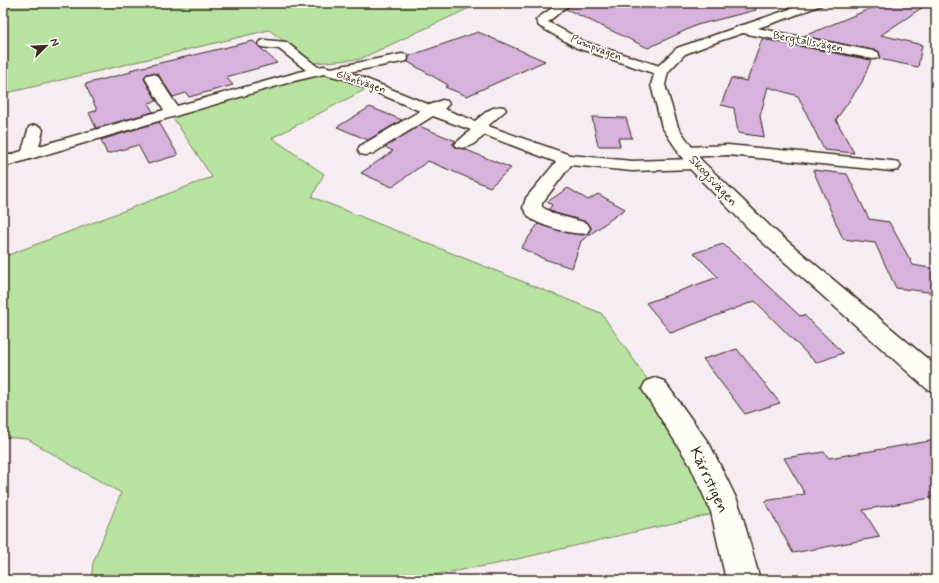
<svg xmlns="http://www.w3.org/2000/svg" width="939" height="583" viewBox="0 0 939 583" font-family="Mynerve,sans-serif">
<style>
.green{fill:#b7e29f;stroke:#79865e}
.building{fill:#d6b2dc;stroke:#3b2a1e}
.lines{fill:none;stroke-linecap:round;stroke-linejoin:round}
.street-casing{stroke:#3b2a1e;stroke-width:3}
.secondary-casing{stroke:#3b2a1e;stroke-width:3}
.street{fill:#fdfcf7;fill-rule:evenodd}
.secondary{fill:#fdfcf7;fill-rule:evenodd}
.labels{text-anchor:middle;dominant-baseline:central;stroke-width:3.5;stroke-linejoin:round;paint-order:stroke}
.far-street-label{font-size:11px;fill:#3b2a1e;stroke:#fdfcf7}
.street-label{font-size:13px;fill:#3b2a1e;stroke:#fdfcf7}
.near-street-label{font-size:16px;fill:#3b2a1e;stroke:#fdfcf7}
</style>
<rect width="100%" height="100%" fill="#f5edf2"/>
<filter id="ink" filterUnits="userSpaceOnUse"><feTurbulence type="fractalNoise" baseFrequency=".025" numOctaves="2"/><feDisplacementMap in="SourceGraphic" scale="8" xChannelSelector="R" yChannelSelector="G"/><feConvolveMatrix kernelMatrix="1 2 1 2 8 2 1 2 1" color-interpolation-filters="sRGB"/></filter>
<g filter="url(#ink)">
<path class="green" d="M3,3H480L360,59L314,63L269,30L3,94Z
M324,70L374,85L272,138L324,174L312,197L601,313L700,455L726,511L496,564L404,580H91L93,563L121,493L71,465L28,439L3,437V257L212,177L170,113Z"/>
<path class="building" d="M572,3H755L756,10L697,25L648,48L566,9Z
M884,3H929L881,35L922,45L918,67L879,59L880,55L878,51L804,36Z
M478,32L545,61L467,96L445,87L448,85L408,62L409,56Z
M762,39L871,60L862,82L836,120L854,153L824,150L798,96L768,87L760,116L764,137L738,133L734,108L721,105L731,78L747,81Z
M253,41L277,63L226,77L233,85L189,97L186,93L173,97L158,74L152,73L147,74L144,79L157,101L148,103L153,112L96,128L89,113L97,110L85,84L131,72L130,70Z
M370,107L402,120L368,140L337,127Z
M592,117L626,118L632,138H618L620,146H598Z
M159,122L178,155L148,164L138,145L107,154L101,140Z
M419,126L456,141L452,144L457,148L464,149L511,168L490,187L428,161L392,187L361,173L393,151L385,147Z
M813,170L847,174L869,219L889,222L913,265L936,269V293L896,288L875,243L843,239Z
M568,188L588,200L598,194L625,209L581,241L572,268L544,259L521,248L538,224L567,233L582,235L588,234L591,227L587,222L555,213L549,209L552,205L547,202Z
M723,244L800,316L804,315L843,353L816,363L755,301L671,333L646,303L718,277L694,253Z
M737,349L780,403L745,414L703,359Z
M936,440V497L863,510L880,537L793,553L765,501L805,494L784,458L824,452L829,458Z"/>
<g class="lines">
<defs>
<path id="street" d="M559,3H571L548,22L585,42L666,68L668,71L666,74H656L577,48L539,26L536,20L538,18Z
M742,25L873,51L878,52L879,55L878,58L873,59L738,32L736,29L738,26Z
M265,40L286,42L318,67L324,66L331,68L402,54L407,55L408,58L407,61L349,72L430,105L442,100L447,101L449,104L444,109L475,121C484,114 493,104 504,107L506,110L488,126L570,155L632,161L695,159L701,160L704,164L701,168L695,169L632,171L571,165L542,203V207L554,214L587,223L590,228L587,233C575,236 543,226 533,220C528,217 526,212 523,208L526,198L556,162L485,135C476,142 469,150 457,147L455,144L471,130L433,116L372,154L366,155L360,154L358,150L360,146L420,111L347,80L324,74L294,81L3,167V157L22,151L29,127L35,125L41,127L43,130L39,146L164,110L145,78L147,75L152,74L157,75L177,106L306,70L279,49L261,47L259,44L261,41Z
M728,145L892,161L898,162L901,166L898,170L892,171L728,155L686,157L680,156L678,152L680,148L686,147Z
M655,378L664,381L710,445L737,500L741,511L760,580H726L711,512L690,465L642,389L646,381Z"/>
<path id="secondary" d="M807,3H822L821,5L788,18L719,41L685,54L668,72L665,85L678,127L701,160L773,229L936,366V392L927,389L759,239L689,168L662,127L651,85L656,68L677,48Z"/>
</defs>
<use href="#street" class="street-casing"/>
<use href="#secondary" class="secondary-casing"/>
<use href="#street" class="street"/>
<use href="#secondary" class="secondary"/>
</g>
</g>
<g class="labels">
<g class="far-street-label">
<text transform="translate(808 42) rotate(11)">Bergtallsvägen</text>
<text transform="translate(596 48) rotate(21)">Pumpvägen</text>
<text transform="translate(361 82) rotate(19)">Gläntvägen</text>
</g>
<g class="street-label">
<text transform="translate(713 181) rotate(47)">Skogsvägen</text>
</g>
<g class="near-street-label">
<text transform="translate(709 480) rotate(65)">Kärrstigen</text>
</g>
</g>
<rect width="939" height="583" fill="none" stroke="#fdfcf7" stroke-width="16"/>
<rect x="8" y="8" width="923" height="567" fill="none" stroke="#3b2a1e" stroke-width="1.5" filter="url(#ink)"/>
<g transform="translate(46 46) rotate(66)" stroke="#fdfcf7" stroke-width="3" paint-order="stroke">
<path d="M0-3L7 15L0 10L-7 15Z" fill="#3b2a1e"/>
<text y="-6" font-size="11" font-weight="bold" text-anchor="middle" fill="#3b2a1e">N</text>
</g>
</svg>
